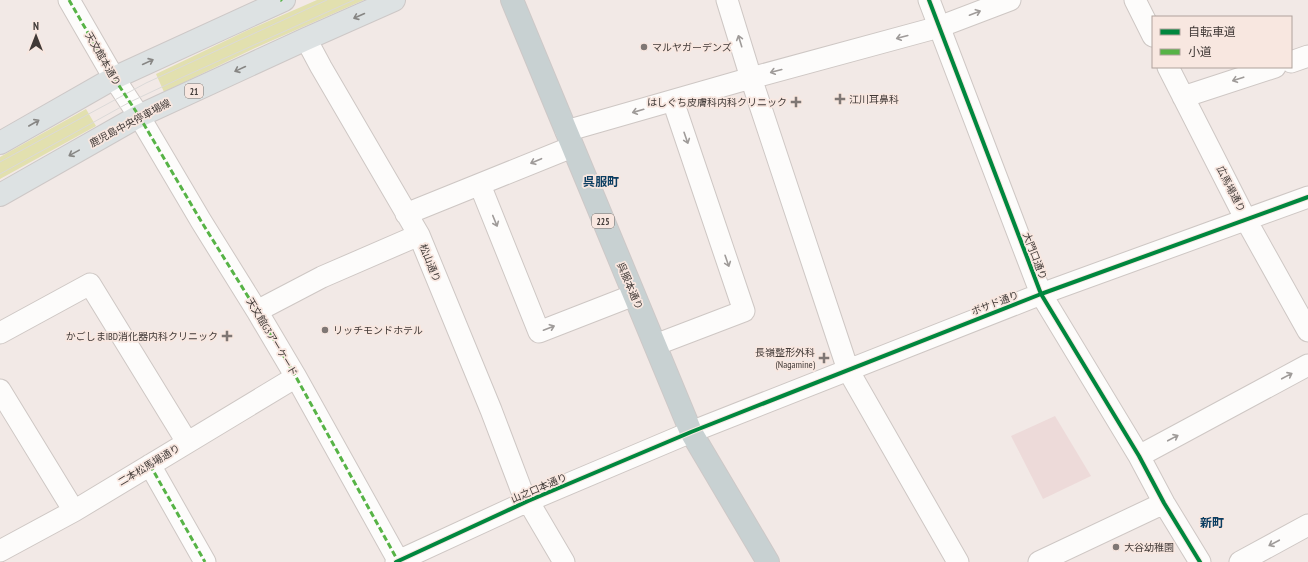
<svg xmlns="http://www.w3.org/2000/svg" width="1308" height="562" viewBox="0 0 1308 562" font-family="'PT Sans Narrow','Noto Sans JP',sans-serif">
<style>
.commercial{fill:#eddad9}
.green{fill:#e2e0af}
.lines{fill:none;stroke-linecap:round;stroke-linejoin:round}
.minor-casing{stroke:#cec7c4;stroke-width:23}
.major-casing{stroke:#cdc8c7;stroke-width:24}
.highway-casing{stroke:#cdc8c7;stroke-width:24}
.minor{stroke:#fdfcfb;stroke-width:21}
.major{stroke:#dde2e3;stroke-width:22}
.highway{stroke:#c8d1d2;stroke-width:22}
.tram{stroke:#dbd9d8;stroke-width:1}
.quiet{stroke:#57b346;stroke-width:3;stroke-dasharray:6 3;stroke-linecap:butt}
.cycleway-casing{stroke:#f8e7e0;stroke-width:6}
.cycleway{stroke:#00873e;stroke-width:4}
.oneway{stroke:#9f9b99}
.oneway2{stroke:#878684}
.poi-dot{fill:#7f7774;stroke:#f8e7e0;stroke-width:1.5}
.labels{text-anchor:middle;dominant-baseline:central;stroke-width:3.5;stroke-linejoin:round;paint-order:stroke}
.shield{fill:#f8e7e0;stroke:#786e6a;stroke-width:1}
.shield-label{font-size:9px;font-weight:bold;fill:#413a37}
.poi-label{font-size:10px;fill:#413a37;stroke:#f8e7e0;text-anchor:start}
.street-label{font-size:10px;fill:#413a37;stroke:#f8e7e0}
.quarter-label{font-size:12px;font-weight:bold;fill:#0b3d61;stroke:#f8e7e0}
</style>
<rect width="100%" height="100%" fill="#f2e9e6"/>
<path class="commercial" d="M1055,416L1091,476L1043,499L1011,436Z"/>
<path class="green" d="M317,0H364L255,48L164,92L156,74L248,30Z
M86,109L96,126L0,179V157Z"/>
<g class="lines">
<defs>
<path id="minor" d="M69,0L114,78L139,116L201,221L257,311L296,377L399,562
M727,0L751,78L848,370L958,562
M929,0L1041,294L1139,456L1164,503L1200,562
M1135,0L1153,36
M306,39L321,67L419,235L491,410L521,489L564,562
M1291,62L1308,56
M1168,67L1246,220L1308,331
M1183,97L1275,67
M566,131L751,78L939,27L1010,0
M480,185L539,332L634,295
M406,214L572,147
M257,311L322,277L419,235
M0,333L90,284L187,442
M655,345L744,311L673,101
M0,390L74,511
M1139,456L1308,365
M150,465L205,562
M0,551L74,511L296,377
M396,562L528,501L691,432L1041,294L1308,197
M1039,562L1164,503
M1240,562L1308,525"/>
<path id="major" d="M0,143L114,78L284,0
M0,195L139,116L306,39L394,0"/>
<path id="highway" d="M512,0L691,432L768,562"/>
</defs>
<use href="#minor" class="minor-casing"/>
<use href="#major" class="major-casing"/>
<use href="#highway" class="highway-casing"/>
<use href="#minor" class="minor"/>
<use href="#major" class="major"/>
<use href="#highway" class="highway"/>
<path class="tram" d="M0,162L146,83L327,0
M0,174L130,102L183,77L354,0"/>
<path class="quiet" d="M69,0L114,78L139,116L201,221L257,311L296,377L398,561
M281,0L282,1
M150,465L205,562"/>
<defs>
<path id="cycleway" d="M929,0L1041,294L1139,456L1164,503L1200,562
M396,562L528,501L691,432L1041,294L1308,197"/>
</defs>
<use href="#cycleway" class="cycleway-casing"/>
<use href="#cycleway" class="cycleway"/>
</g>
<defs><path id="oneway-shaft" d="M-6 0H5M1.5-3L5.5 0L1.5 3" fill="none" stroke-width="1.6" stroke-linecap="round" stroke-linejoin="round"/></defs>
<g class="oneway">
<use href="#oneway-shaft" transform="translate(975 13) rotate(-21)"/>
<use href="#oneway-shaft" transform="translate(902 37) rotate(165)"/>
<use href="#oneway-shaft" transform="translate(740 41) rotate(-107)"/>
<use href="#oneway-shaft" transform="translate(776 71) rotate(165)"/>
<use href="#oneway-shaft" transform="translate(1238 79) rotate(162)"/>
<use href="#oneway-shaft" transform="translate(638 111) rotate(164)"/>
<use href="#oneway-shaft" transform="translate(686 138) rotate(71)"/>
<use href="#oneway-shaft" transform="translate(536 161) rotate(157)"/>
<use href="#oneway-shaft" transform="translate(495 221) rotate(68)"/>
<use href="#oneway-shaft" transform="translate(727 261) rotate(71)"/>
<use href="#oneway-shaft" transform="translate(549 328) rotate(-21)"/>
<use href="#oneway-shaft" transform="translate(1287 376) rotate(-28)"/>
<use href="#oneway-shaft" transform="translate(1173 438) rotate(-28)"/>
<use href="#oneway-shaft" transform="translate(1274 543) rotate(152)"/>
</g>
<g class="oneway2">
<use href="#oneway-shaft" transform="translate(359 16) rotate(156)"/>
<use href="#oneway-shaft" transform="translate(148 62) rotate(-25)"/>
<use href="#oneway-shaft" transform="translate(240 69) rotate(155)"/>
<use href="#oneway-shaft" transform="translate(34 123) rotate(-30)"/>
<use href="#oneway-shaft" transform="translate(74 153) rotate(151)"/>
</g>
<g class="poi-dot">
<circle cx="644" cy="47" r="4"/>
<path d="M838 93h4v4h4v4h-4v4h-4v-4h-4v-4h4z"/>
<path d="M794 96h4v4h4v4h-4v4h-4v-4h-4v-4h4z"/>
<circle cx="325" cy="330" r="4"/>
<path d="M225 330h4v4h4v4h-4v4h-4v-4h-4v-4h4z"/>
<path d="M822 352h4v4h4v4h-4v4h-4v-4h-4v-4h4z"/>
<circle cx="1116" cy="547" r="4"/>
</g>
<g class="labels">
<g class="shield">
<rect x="185" y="84" width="18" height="14" rx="3"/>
<rect x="592" y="214" width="22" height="14" rx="3"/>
</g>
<g class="shield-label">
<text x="194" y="91">21</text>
<text x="603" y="221">225</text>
</g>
<g class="poi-label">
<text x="652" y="47">マルヤガーデンズ</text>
<text x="849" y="99">江川耳鼻科</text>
<text x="787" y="102" text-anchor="end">はしぐち皮膚科内科クリニック</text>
<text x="333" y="330">リッチモンドホテル</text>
<text x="218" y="336" text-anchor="end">かごしまIBD消化器内科クリニック</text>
<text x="815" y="352" text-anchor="end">長嶺整形外科<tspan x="815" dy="12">(Nagamine)</tspan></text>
<text x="1124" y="547">大谷幼稚園</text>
</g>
<g class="street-label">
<text transform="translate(103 59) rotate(60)">天文館本通り</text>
<text transform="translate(130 123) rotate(-28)">鹿児島中央停車場線</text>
<text transform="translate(1231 189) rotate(63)">広馬場通り</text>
<text transform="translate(1035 256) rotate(69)">大門口通り</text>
<text transform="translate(430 263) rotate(68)">松山通り</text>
<text transform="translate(630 286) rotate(67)">呉服本通り</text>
<text transform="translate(995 303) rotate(-21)">ボサド通り</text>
<text transform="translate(272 337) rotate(59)">天文館G3アーケード</text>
<text transform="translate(149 465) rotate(-31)">二本松馬場通り</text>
<text transform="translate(539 488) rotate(-23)">山之口本通り</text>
</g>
<g class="quarter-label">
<text x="601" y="181">呉服町</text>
<text x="1212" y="522">新町</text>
</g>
</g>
<rect x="1152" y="16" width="140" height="52" fill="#f8e7e0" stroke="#afa29c"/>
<rect x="1160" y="29" width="20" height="6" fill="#00873e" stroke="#afa29c"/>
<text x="1188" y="36" font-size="12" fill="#413a37">自転車道</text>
<rect x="1160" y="49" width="20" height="6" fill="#57b346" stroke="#afa29c"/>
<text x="1188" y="56" font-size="12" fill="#413a37">小道</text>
<g transform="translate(36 36)" stroke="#f8e7e0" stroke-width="3" paint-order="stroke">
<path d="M0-3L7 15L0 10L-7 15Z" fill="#413a37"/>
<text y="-6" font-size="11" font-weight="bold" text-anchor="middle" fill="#413a37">N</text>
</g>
</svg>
